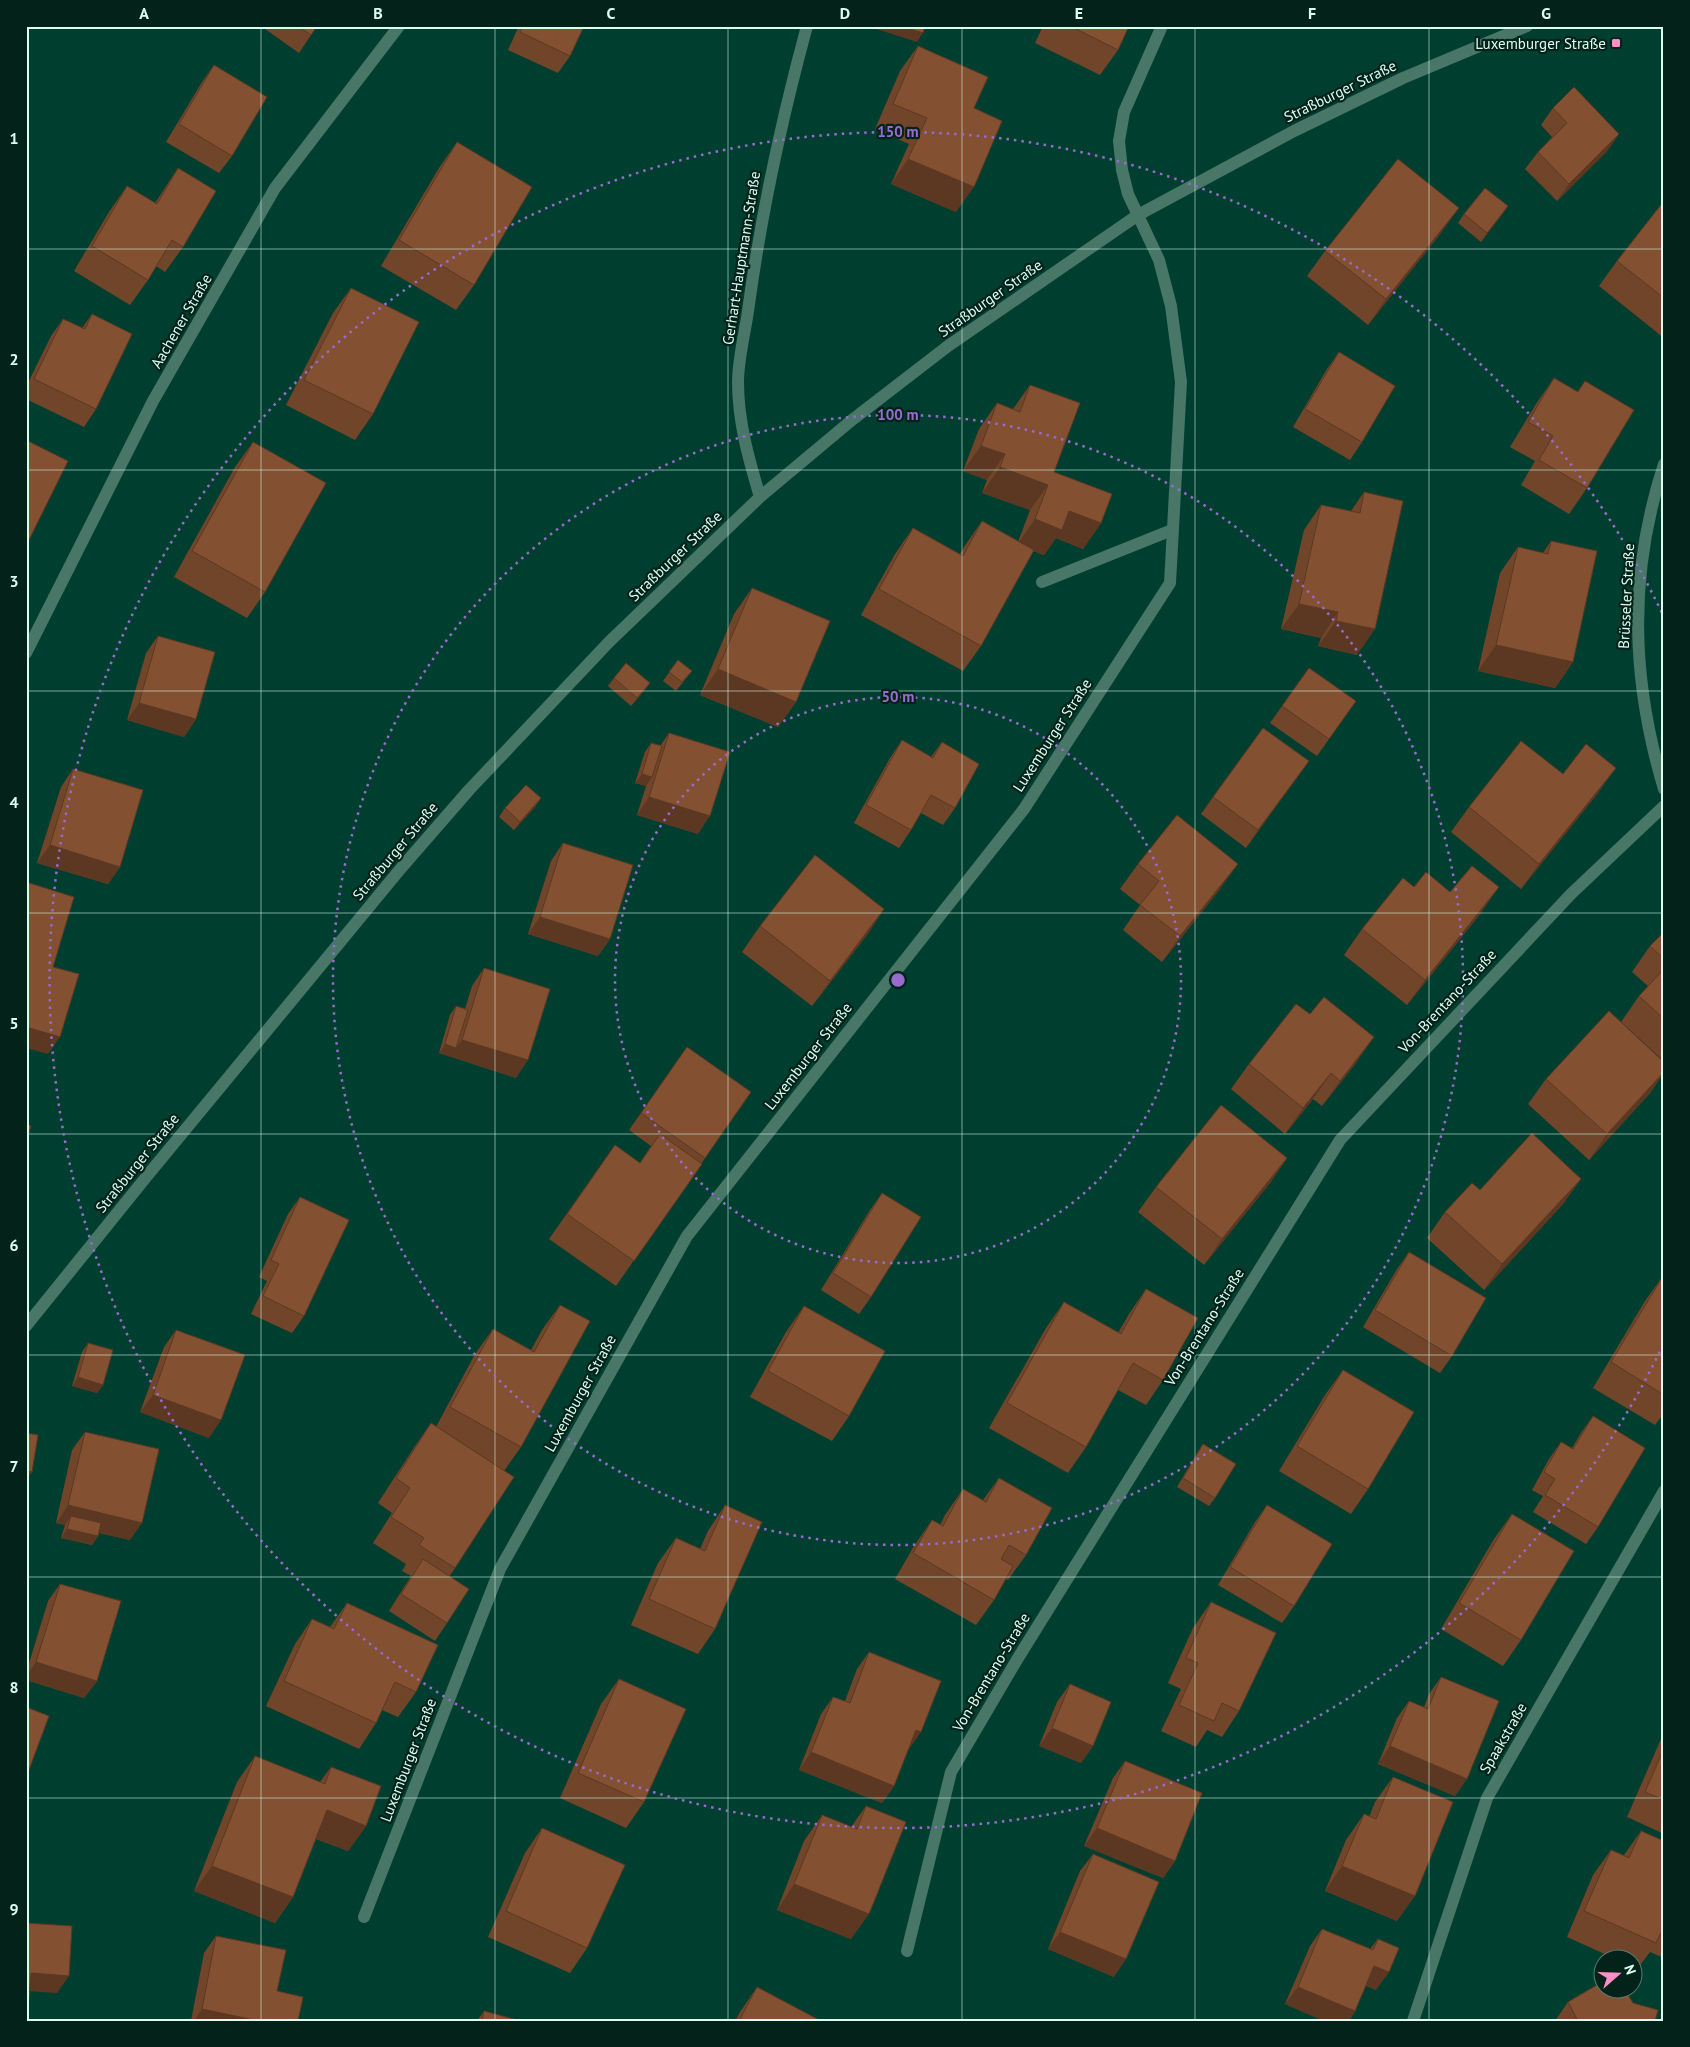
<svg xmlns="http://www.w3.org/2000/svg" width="1690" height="2047" viewBox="0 0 1690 2047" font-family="'PT Sans',sans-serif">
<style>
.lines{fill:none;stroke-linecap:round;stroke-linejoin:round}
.service{stroke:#487667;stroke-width:12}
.minor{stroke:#487667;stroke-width:12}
.wall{fill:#71452a}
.shaded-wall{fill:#5c3822}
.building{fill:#835031;stroke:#5c3822}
.grid{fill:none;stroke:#dbfef1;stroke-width:1;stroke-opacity:0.55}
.ring{fill:none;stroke:#986bce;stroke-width:2.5;stroke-dasharray:2.5 5}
.poi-dot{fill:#fc8fc3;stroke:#03231a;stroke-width:2}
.labels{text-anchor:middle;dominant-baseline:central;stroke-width:4.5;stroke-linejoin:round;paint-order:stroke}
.poi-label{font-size:15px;fill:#dbfef1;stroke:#03231a;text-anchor:end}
.street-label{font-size:15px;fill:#dbfef1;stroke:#03231a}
.centre{fill:#986bce;stroke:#03231a;stroke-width:2.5}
.ring-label{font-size:15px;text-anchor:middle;font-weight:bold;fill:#986bce;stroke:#03231a;stroke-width:4.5;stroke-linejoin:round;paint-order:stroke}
.neatline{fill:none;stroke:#dbfef1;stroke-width:2}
.grid-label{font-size:16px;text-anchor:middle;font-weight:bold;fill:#dbfef1}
</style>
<rect width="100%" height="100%" fill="#003f30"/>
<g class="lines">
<path class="service" d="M1042,582L1172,530"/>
<path class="minor" d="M1664,464C1628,574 1631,679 1664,789
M760,497C749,460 738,422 738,382C738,358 746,329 749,304C762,210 782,118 807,26
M26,653L153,401L275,188L399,26
M26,1326L147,1176L402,867L469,790L609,642L760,497L852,420L948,346L1138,215L1294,131L1403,78L1527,26
M364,1917L500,1569L687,1236L1024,809L1170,583L1181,382L1171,306L1159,260L1128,194L1122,170L1119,141L1124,112L1162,26
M907,1951L951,1772L1018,1658L1340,1140L1571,894L1664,806
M1413,2021L1487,1798L1664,1491"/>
</g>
<path class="wall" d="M261,26H317L299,53Z
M519,26H584L570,56L558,73L508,50Z
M1043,26H1129L1118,50L1100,75L1035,43Z
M918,46L974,108L956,212L891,184L909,144L875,129L900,71Z
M214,65L232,156L219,173L166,142L202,82Z
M1553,108L1619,134L1607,151L1557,201L1525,169L1538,152L1552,137L1541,125Z
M457,142L474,285L456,310L381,266L439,168Z
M178,168L183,247L165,272L156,266L148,280L130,305L74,271L109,212L127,186L155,203Z
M1664,201V338L1599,286L1617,261Z
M1508,206L1481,242L1458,223L1464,214Z
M1441,233L1368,325L1307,276L1325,251Z
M351,288L373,414L355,440L286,405L333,313Z
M92,314L96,409L84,427L26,399V387L51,336L63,319L82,328Z
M1339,352L1362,442L1350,460L1293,427L1327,369Z
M1554,378L1577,392L1585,381L1587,488L1569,514L1521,485L1535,461L1510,447L1536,404Z
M1030,385L1054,472L1101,523L1083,549L1056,538L1044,555L1033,551L981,646L963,671L861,615L895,554L913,528L960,554L964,547L982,521L1018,542L1030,510L982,493L987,480L963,471L979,429L997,403L1013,409Z
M253,442L265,592L247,618L174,577L235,467Z
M1364,492L1357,655L1318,646L1321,638L1281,629L1304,530L1321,505L1351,511Z
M1551,541L1573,662L1555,688L1478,671L1500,573L1518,547L1543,553Z
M752,588L796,702L778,727L700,695L734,614Z
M158,636L196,719L184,737L127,720L146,653Z
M678,660L692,671L676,691L663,681Z
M1309,668L1356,701L1317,756L1270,723Z
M614,678L650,683L644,691L631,706L608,686Z
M669,733L698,834L637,815L646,786L635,783L645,752L651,743L660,746Z
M902,740L931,757L942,742L955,808L943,825L921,813L911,830L899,848L854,823L890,758Z
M1309,761L1246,848L1201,814L1213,797Z
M73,769L120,867L108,884L37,863L61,787Z
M1563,774L1598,793L1521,889L1451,832L1469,807Z
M541,798L535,807L514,830L499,817L505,808Z
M563,843L610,939L598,956L528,934L551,861Z
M1138,864L1220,889L1162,962L1123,930L1140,905L1120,889Z
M1414,887L1450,892L1481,913L1407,1005L1344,955L1362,929Z
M884,909L867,935L812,1006L742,952L760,926Z
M1664,932V1061L1621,1022L1639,996L1648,986L1632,972L1650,946Z
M484,968L516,1078L439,1053L450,1015L456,1006L465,1009L472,986Z
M687,1047L751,1092L616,1286L549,1239L615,1145L640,1163L651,1146L629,1130Z
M1356,1063L1322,1106L1313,1099L1285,1134L1231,1089L1249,1064Z
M1546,1079L1651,1092L1589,1160L1528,1104Z
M1287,1158L1270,1183L1204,1265L1138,1212L1156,1187Z
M1581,1179L1563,1204L1484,1290L1427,1238L1445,1212L1480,1190Z
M882,1193L871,1297L859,1314L821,1290L870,1210Z
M300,1197L304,1316L292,1333L251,1314L267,1281L259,1277L288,1214Z
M1409,1252L1452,1356L1440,1373L1363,1327L1397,1269Z
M1663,1276H1664V1413L1655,1425L1593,1388L1645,1301Z
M1146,1289L1163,1380L1146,1405L1118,1390L1086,1447L1068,1473L989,1428L1046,1328L1064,1302L1118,1333L1129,1314Z
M560,1305L521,1447L504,1471L455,1568L449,1577L447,1623L435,1641L389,1611L411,1576L402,1571L406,1564L373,1543L392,1513L378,1503L413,1449L431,1423L436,1427L475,1354L493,1329L531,1350L542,1330Z
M804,1306L849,1416L832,1441L750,1397L786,1332Z
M176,1330L209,1438L140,1412L164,1347Z
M88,1343L103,1385L97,1393L72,1386L82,1352Z
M1343,1370L1368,1489L1351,1514L1279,1471L1325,1395Z
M1593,1416L1598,1527L1586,1544L1533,1512L1543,1496L1532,1490L1549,1459L1561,1442L1572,1448L1581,1433Z
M85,1432L130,1540L99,1533L98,1536L92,1545L61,1538L65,1525L56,1523L72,1450Z
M1203,1444L1215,1498L1209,1506L1177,1487L1197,1453Z
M999,1478L1026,1555L1008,1580L1006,1579L994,1600L976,1625L895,1579L914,1546L932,1520L940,1525L945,1515L963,1489L983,1500Z
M725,1505L715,1629L698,1654L631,1625L658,1563L676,1538L700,1549L708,1531Z
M1267,1505L1294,1606L1282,1623L1218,1585L1255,1522Z
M1512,1514L1521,1640L1503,1666L1441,1629L1494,1539Z
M60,1584L97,1681L84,1698L26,1680V1673L48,1601Z
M1211,1602L1239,1711L1222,1737L1207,1730L1196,1747L1161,1731L1181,1689L1168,1683L1193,1628Z
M347,1603L416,1692L398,1717L382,1710L376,1723L359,1749L266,1706L295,1644L312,1619L330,1627Z
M869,1652L909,1749H908L894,1786L882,1803L799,1770L821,1714L833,1697L845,1701L857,1669Z
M1441,1677L1455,1796L1378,1764L1397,1718L1409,1701L1424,1707L1429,1694Z
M619,1679L644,1802L626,1828L560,1798L601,1704Z
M1070,1684L1093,1746L1081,1763L1039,1746L1057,1702Z
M1664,1732V1834L1627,1817Z
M255,1756L320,1782L331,1767L366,1826L348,1851L316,1839L293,1897L275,1923L194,1891L237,1782Z
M1125,1761L1175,1861L1163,1878L1084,1846L1113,1778Z
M1393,1777L1397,1921L1325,1891L1346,1840L1364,1814L1369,1817L1375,1802Z
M866,1806L851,1939L777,1910L804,1841L822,1815L851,1827Z
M542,1828L587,1948L570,1973L488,1937L525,1853Z
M1641,1831L1664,1841V1958L1650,1952L1638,1968L1632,1966V1960H1618L1567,1937L1593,1875L1611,1850L1624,1855Z
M1093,1854L1114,1977L1048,1949L1080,1871Z
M1322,1929L1370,1949L1378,1939L1376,1990L1366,1985L1355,2011L1349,2021H1324L1285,2004L1310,1946Z
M216,1936L277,1991L298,2021H191L204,1953Z
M757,1987L821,2021H735L740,2012Z
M1568,2002L1633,2003L1655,2021H1555Z
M484,2011L521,2021H477Z"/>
<path class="shaded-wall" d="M867,26H901L923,33L917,42Z
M1619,134L1607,151L1557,201L1569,184Z
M908,159L974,187L956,212L891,184Z
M1508,206L1502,215L1481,242L1487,233Z
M1459,208L1441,233L1368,325L1386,299Z
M981,446L1005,454L987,480L963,471Z
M1000,467L1048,485L1030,510L982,493Z
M1069,511L1101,523L1083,549L1056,538L1044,555L1017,545L1035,519Z
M1299,604L1338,612L1321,638L1281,629Z
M1336,621L1375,629L1357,655L1318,646Z
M1496,645L1573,662L1555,688L1478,671Z
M718,669L796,702L778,727L700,695Z
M650,683L644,691L631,706L637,698Z
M139,703L196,719L184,737L127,720Z
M1309,761L1297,778L1246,848L1258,830Z
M1616,768L1598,793L1521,889L1539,864Z
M642,774L652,777L646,786L635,783Z
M649,797L710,816L698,834L637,815Z
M541,798L535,807L514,830L520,822Z
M50,845L120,867L108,884L37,863Z
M1238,864L1220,889L1162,962L1180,936Z
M1499,887L1481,913L1407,1005L1425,980Z
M884,909L867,935L812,1006L830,981Z
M540,917L610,939L598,956L528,934Z
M26,1027L60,1037L48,1054L26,1048Z
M1374,1037L1356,1063L1322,1106L1340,1081Z
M462,1040L528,1060L516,1078L439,1053L445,1044L456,1048Z
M1664,1072V1073L1651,1092L1589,1160L1607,1134Z
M1331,1073L1313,1099L1285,1134L1303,1108Z
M1287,1158L1270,1183L1204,1265L1222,1239Z
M1581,1179L1563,1204L1484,1290L1502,1264Z
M78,1377L103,1385L97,1393L72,1386Z
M153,1395L221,1420L209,1438L140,1412Z
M26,1471L32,1472L26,1480Z
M68,1505L142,1523L130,1540L68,1526L71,1516L65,1525L56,1523Z
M67,1529L98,1536L92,1545L61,1538Z
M36,1662L97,1681L84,1698L26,1680V1676Z
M1052,1728L1093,1746L1081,1763L1039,1746Z
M916,1730L921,1732L909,1749L904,1748Z
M1390,1746L1467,1779L1455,1796L1378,1764Z
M811,1752L894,1786L882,1803L799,1770Z
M327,1810L366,1826L348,1851L309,1836Z
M1097,1828L1175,1861L1163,1878L1084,1846Z
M212,1866L293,1897L275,1923L194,1891Z
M1342,1866L1415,1896L1397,1921L1325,1891Z
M794,1884L869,1914L851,1939L777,1910Z
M1060,1932L1126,1959L1114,1977L1048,1949Z
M1374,1966L1389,1972L1376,1990L1361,1984Z
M31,1973L69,1976L57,1993L26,1991Z
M1298,1987L1355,2011L1349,2021H1324L1285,2004Z
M202,2009L259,2021H194Z"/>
<path class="building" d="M298,26H317L311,35Z
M523,26H584L570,56L520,32Z
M901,26H925L923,33Z
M1070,26H1129L1118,50Z
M918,46L988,77L974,108L1002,121L974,187L908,159L927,118L893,104Z
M214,65L267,97L232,156L179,124Z
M1574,87L1619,134L1569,184L1538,152L1567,123L1553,108Z
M457,142L532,187L474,285L399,240Z
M1398,159L1459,208L1386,299L1325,251Z
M178,168L216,191L183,247L172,240L148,280L92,246L127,186L157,204Z
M1485,188L1508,206L1487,233L1464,214Z
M1664,201V298L1617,261Z
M351,288L419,322L373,414L304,380Z
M92,314L132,334L96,409L34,379L63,319L85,329Z
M1339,352L1395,386L1362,442L1305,409Z
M1554,378L1578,392L1585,381L1634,410L1587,488L1539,460L1553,436L1528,422Z
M1030,385L1080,403L1054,472L1112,494L1101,523L1069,511L1062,530L1035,519L1048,485L1000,467L1005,454L981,446L997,403L1020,412Z
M26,440L68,461L26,546Z
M253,442L326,483L265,592L192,551Z
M1364,492L1403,501L1375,629L1336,621L1338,612L1299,604L1321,505L1360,513Z
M982,521L1034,550L981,646L879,589L913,528L963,556Z
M1551,541L1597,551L1573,662L1496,645L1518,547L1548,554Z
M752,588L830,621L796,702L718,669Z
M158,636L215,652L196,719L139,703Z
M678,660L692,671L682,682L669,672Z
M626,663L650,683L637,698L614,678Z
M1309,668L1356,701L1329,739L1282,706Z
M1263,728L1309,761L1258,830L1213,797Z
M669,733L730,752L710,816L649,797Z
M902,740L933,758L942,742L979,764L955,808L931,795L911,830L866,805Z
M1521,741L1563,774L1586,744L1616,768L1539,864L1469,807Z
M651,743L662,746L652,777L642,774Z
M73,769L143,790L120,867L50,845Z
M526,785L541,798L520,822L505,808Z
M1177,815L1238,864L1180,936L1140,905L1159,881L1138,864Z
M563,843L633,865L610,939L540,917Z
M815,855L884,909L830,981L760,926Z
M1472,866L1499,887L1425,980L1362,929L1403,878L1414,887L1426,872L1450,892Z
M26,882L74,897L53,967L79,974L60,1037L26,1027Z
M1664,932V959L1650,946Z
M484,968L550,989L528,1060L462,1040Z
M1664,969V1019L1639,996Z
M1324,997L1374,1037L1340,1081L1331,1073L1303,1108L1249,1064L1296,1004L1310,1014Z
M456,1006L468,1010L456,1048L445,1044Z
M1609,1011L1664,1062V1072L1607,1134L1546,1079Z
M687,1047L751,1092L705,1158L641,1113Z
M1221,1105L1287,1158L1222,1239L1156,1187Z
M26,1124L31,1126L26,1142Z
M1532,1133L1581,1179L1502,1264L1445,1212L1472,1183L1480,1190Z
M660,1134L702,1164L634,1261L567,1214L615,1145L640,1163Z
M882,1193L921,1217L871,1297L833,1273Z
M300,1197L349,1220L304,1316L263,1296L279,1264L271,1260Z
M1409,1252L1486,1298L1452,1356L1375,1310Z
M1663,1276H1664V1395L1611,1362Z
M1146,1289L1198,1318L1163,1380L1133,1363L1086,1447L1007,1403L1064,1302L1121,1334Z
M560,1305L590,1321L521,1447L450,1407L493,1329L534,1352Z
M804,1306L885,1351L849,1416L768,1371Z
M176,1330L245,1355L221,1420L153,1395Z
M88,1343L113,1350L103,1385L78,1377Z
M1343,1370L1414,1412L1368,1489L1297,1446Z
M1593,1416L1645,1448L1598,1527L1545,1495L1555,1479L1544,1472L1561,1442L1573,1449Z
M431,1423L514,1477L455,1568L419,1545L424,1538L391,1517L410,1488L396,1478Z
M85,1432L159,1449L142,1523L68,1505Z
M26,1433L38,1435L32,1472L26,1471Z
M1203,1444L1236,1464L1215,1498L1183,1478Z
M999,1478L1052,1508L1026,1555L1009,1545L1001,1559L1013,1566L994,1600L913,1553L932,1520L943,1526L963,1489L986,1502Z
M725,1505L762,1522L715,1629L649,1599L676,1538L705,1551Z
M1267,1505L1332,1544L1294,1606L1230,1567Z
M1512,1514L1574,1551L1521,1640L1459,1603Z
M71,1516L101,1523L98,1536L67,1529Z
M423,1559L469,1589L447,1623L401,1594Z
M60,1584L121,1601L97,1681L36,1662Z
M1211,1602L1276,1633L1239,1711L1222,1703L1214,1721L1179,1705L1198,1663L1186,1658Z
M347,1603L438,1645L416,1692L395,1682L376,1723L284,1681L312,1619L334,1629Z
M869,1652L941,1681L921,1732L916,1730L894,1786L811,1752L833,1697L850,1703Z
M1441,1677L1499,1701L1467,1779L1390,1746L1409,1701L1428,1709Z
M619,1679L686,1709L644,1802L578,1773Z
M1070,1684L1111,1702L1093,1746L1052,1728Z
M26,1707L49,1716L26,1778Z
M1664,1748V1800L1645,1792Z
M255,1756L325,1784L331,1767L381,1786L366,1826L327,1810L293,1897L212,1866Z
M1125,1761L1202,1793L1175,1861L1097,1828Z
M1393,1777L1453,1802L1415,1896L1342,1866L1364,1814L1376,1819Z
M866,1806L906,1822L869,1914L794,1884L822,1815L857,1829Z
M542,1828L625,1865L587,1948L506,1911Z
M1641,1831L1664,1841V1926L1656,1943L1584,1911L1611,1850L1629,1858Z
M1093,1854L1159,1882L1126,1959L1060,1932Z
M26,1923L72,1926L69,1976L31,1973L29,1999H26Z
M1322,1929L1373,1950L1378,1939L1399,1948L1389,1972L1374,1966L1355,2011L1298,1987Z
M216,1936L286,1950L277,1991L303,1997L298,2021H259L202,2009Z
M1602,1982V1990H1625L1633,2003L1658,2010L1655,2021H1578L1568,2002Z
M757,1987L821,2021H739Z
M484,2011L521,2021H482Z"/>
<path class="grid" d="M261,26V2021M495,26V2021M728,26V2021M962,26V2021M1195,26V2021M1429,26V2021M26,249H1664M26,470H1664M26,691H1664M26,913H1664M26,1134H1664M26,1355H1664M26,1577H1664M26,1798H1664"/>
<g class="ring">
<circle cx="898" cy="980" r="283"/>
<circle cx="898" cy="980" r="565"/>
<path d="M1663 1345A848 848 0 1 1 1663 615"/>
</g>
<rect class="poi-dot" x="1611" y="38" width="10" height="10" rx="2.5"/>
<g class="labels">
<g class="poi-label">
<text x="1606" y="43">Luxemburger Straße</text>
</g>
<g class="street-label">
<text transform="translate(1340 91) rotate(-26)">Straßburger Straße</text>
<text transform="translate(741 258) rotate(-81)">Gerhart-Hauptmann-Straße</text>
<text transform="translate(990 298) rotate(-35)">Straßburger Straße</text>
<text transform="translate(181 321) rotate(-60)">Aachener Straße</text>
<text transform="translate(675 556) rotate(-44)">Straßburger Straße</text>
<text transform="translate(1626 596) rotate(-87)">Brüsseler Straße</text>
<text transform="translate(1052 735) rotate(-57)">Luxemburger Straße</text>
<text transform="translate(395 851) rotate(-50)">Straßburger Straße</text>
<text transform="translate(1447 1001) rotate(-47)">Von-Brentano-Straße</text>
<text transform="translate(808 1056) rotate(-52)">Luxemburger Straße</text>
<text transform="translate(137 1163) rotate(-51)">Straßburger Straße</text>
<text transform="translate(1204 1327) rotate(-58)">Von-Brentano-Straße</text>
<text transform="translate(580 1393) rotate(-61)">Luxemburger Straße</text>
<text transform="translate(991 1672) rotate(-59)">Von-Brentano-Straße</text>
<text transform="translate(1503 1738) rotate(-60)">Spaakstraße</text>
<text transform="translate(408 1760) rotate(-69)">Luxemburger Straße</text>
</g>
</g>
<circle cx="898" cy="980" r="8" class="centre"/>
<g class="ring-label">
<text x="898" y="137">150 m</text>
<text x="898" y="420">100 m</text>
<text x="898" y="702">50 m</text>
</g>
<rect width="1690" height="2047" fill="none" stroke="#03231a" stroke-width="55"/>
<g transform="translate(1618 1974) rotate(70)"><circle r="24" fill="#03231a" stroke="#597b70"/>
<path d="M0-4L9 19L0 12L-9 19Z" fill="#fc8fc3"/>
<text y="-8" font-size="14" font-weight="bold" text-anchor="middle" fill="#dbfef1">N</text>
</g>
<rect x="28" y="28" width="1634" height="1992" class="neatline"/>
<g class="grid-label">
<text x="144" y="19">A</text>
<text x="378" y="19">B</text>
<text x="611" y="19">C</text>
<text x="845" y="19">D</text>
<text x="1079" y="19">E</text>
<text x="1312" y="19">F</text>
<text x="1546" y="19">G</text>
<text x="14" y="144">1</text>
<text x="14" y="365">2</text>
<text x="14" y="587">3</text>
<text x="14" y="808">4</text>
<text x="14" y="1029">5</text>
<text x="14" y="1251">6</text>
<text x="14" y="1472">7</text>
<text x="14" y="1693">8</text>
<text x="14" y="1915">9</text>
</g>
</svg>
